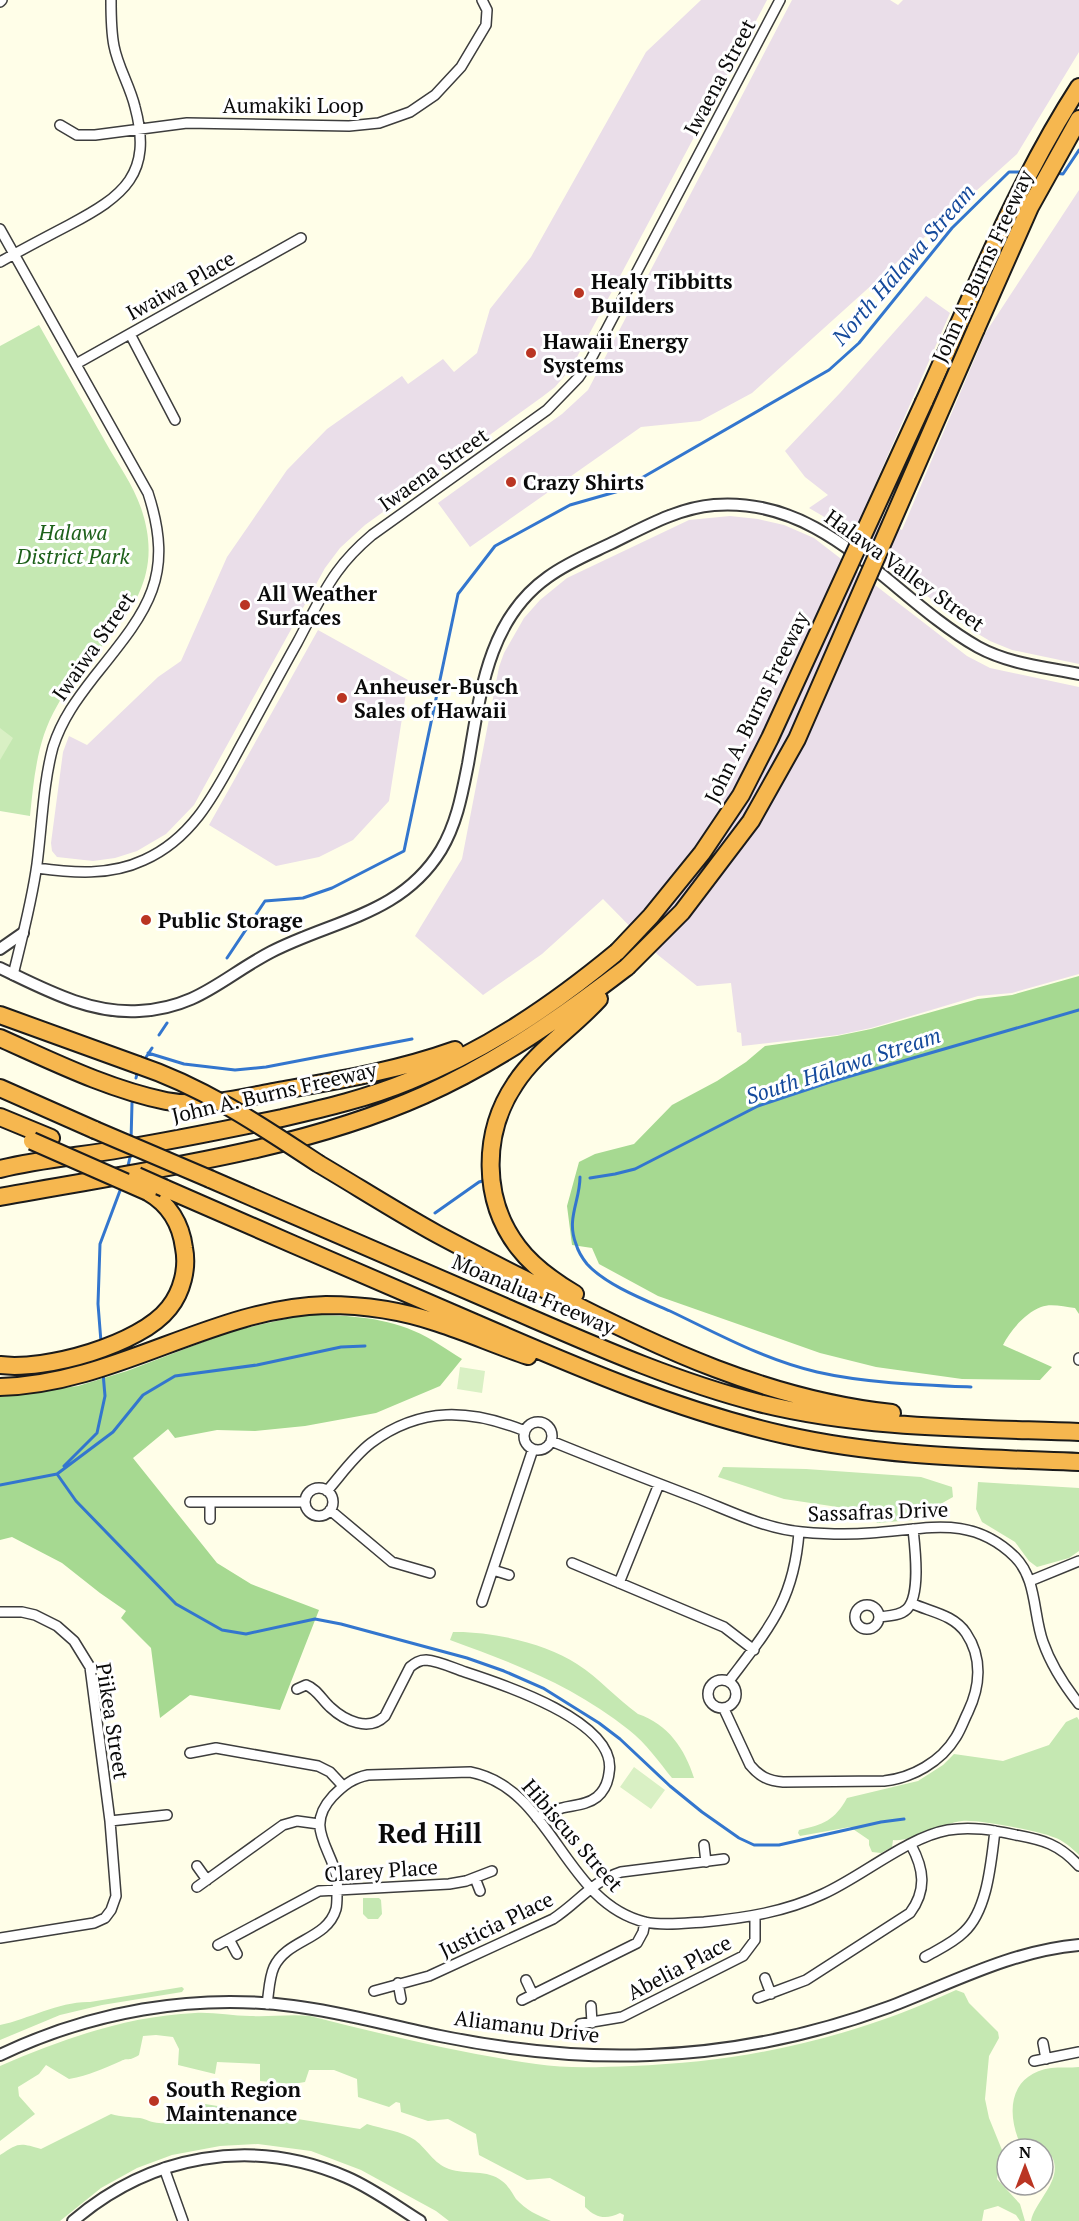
<svg xmlns="http://www.w3.org/2000/svg" width="1079" height="2221" viewBox="0 0 1079 2221" font-family="'PT Serif',serif">
<style>
.industrial{fill:#eadee9}
.green{fill:#c5e8b2}
.forest{fill:#a6d991}
.pitch{fill:#d9f0c4}
.lines{fill:none;stroke-linecap:round;stroke-linejoin:round}
.stream{stroke:#3376ce;stroke-width:3}
.minor-casing{stroke:#3d3d3d;stroke-width:12}
.tertiary-casing{stroke:#3d3d3d;stroke-width:14}
.motorway-casing{stroke:#1b1b1b;stroke-width:20}
.minor{stroke:#fff;stroke-width:9}
.tertiary{stroke:#fff;stroke-width:10}
.motorway{stroke:#f6b74f;stroke-width:16}
.motorway-bridge-casing{stroke:#1b1b1b;stroke-width:20;stroke-linecap:butt}
.motorway-bridge{stroke:#f6b74f;stroke-width:16}
.poi-dot{fill:#ba3523;stroke:#fff;stroke-width:2}
.labels{text-anchor:middle;dominant-baseline:central;stroke-width:6;stroke-linejoin:round;paint-order:stroke}
.street-label{font-size:21px;fill:#0a0a0a;stroke:#fff}
.poi-label{font-size:21px;font-weight:bold;fill:#0a0a0a;stroke:#fff;text-anchor:start}
.park-label{font-size:21px;font-style:italic;fill:#1e611b;stroke:#fff}
.water-label{font-size:22px;font-style:italic;fill:#14499b;stroke:#fff}
.district-label{font-size:27px;font-weight:bold;fill:#0a0a0a;stroke:#fff}
</style>
<rect width="100%" height="100%" fill="#fffee8"/>
<path class="industrial" d="M701,0H767L577,357L567,373L555,387L542,397L365,525L340,548L325,568L194,805L166,834L137,851L115,858L93,861L57,857L52,851L51,843L63,752L69,736L87,745L158,677L181,661L227,557L287,470L327,429L402,376L408,384L443,359L454,372L477,353L490,309L531,257L646,52Z
M792,0H890L898,5L903,0H1079V52L1017,154L752,393L700,421L641,427L470,547L438,503L562,414L588,390Z
M1079,190V664L1012,650L990,641L968,628L833,522L809,508L828,495L805,477L785,451L840,393L926,296L950,313L863,512L902,530L986,332Z
M730,516L758,519L784,525L814,538L967,656L990,668L1079,687V974L1012,993L978,996L871,1028L838,1035L742,1046L741,1033L737,1032L731,983L697,986L658,955L603,899L542,954L483,995L415,936L462,859L499,667L504,653L524,618L540,600L567,578L689,520Z
M318,630L408,680L389,801L353,840L319,857L276,866L209,825Z"/>
<path class="green" d="M39,325C61,364 84,404 106,443C118,464 133,485 141,508C173,601 96,638 57,706C37,740 34,778 30,816L0,811V346Z
M723,1467L806,1469L921,1477L952,1487L953,1497L912,1520L877,1523L871,1512L784,1499L718,1477Z
M978,1482L1079,1488V1551L1069,1558L1037,1567L1029,1561L1015,1542L982,1522L976,1509Z
M453,1632C490,1631 546,1643 577,1664C599,1678 617,1699 638,1714C668,1724 685,1749 694,1778H672C659,1762 646,1743 629,1730C574,1686 516,1664 450,1640Z
M1077,1717L1079,1720V1855C1072,1848 1063,1840 1053,1837C1039,1831 977,1819 962,1821C943,1823 908,1843 893,1840L892,1847L881,1853L872,1852L869,1845V1840L850,1827L800,1836L798,1833L799,1830C823,1825 835,1820 847,1798L918,1781L943,1765L954,1754L1003,1761L1049,1745L1066,1722Z
M379,1898L381,1900L382,1914L378,1919H368L363,1914V1898Z
M182,1987L184,1989L182,1992L102,2005L60,2015L0,2040V2025C29,2019 60,2001 90,2002Z
M956,1990L964,1993L969,2003L998,2032L999,2038L989,2056L985,2099L989,2118L1002,2150L997,2179L1020,2204L1025,2221H1020L1016,2215L998,2206L984,2210L982,2221H623L624,2215L620,2213C606,2220 596,2218 585,2207V2197L550,2178L527,2180L479,2155L476,2134L448,2119L428,2121L401,2112L400,2103L396,2102L389,2107L358,2097L357,2079L334,2070H309L305,2082L293,2084L260,2081V2064L217,2062L215,2074L178,2065L179,2049L173,2037L156,2035L143,2036L139,2055C128,2062 129,2057 121,2061C102,2069 90,2075 69,2079L46,2065L39,2074L18,2087L19,2096L35,2114L0,2141V2066C62,2039 127,2016 195,2013C213,2012 232,2016 250,2016C270,2017 290,2014 310,2016C385,2035 460,2053 536,2064C568,2069 600,2067 632,2066C746,2062 852,2038 956,1990Z
M1079,2067V2221H1031C1035,2201 1062,2181 1053,2159C1051,2154 1044,2148 1041,2144L1019,2141C1006,2109 1011,2074 1051,2068C1060,2067 1070,2068 1079,2067Z
M199,2103L360,2129L367,2124C382,2129 402,2131 415,2140C428,2150 433,2163 449,2169C466,2175 488,2169 502,2181C508,2185 512,2193 516,2199C526,2210 537,2215 551,2221H449L436,2211L361,2170L311,2151L258,2144L220,2146L172,2155L137,2168L101,2188L60,2221H0V2155C18,2143 19,2142 41,2149L111,2114C121,2117 130,2117 140,2118C146,2119 152,2123 159,2123C174,2125 194,2118 199,2103Z"/>
<path class="forest" d="M1079,976V1314L1075,1308C1064,1307 1051,1303 1041,1307C1025,1313 1010,1331 1003,1345L1052,1367L1040,1380L962,1379L876,1367L820,1353L658,1296L599,1264L592,1248L572,1245L567,1206L579,1162L595,1154L634,1144L672,1105L717,1081L746,1062L765,1046L837,1036L871,1029L978,999L1012,995Z
M304,1315C341,1315 380,1316 414,1331C431,1338 447,1350 462,1359L440,1386L376,1413L305,1426L255,1431L217,1430L175,1438L168,1429L133,1458L217,1563L251,1584L319,1610L280,1710L190,1695L160,1718L151,1648L121,1618L126,1611L100,1593L62,1563L12,1537L0,1540V1397L78,1386L127,1371L232,1331Z"/>
<path class="pitch" d="M0,728L13,738L0,760Z
M460,1367L485,1371L482,1393L457,1389Z
M634,1767L665,1790L651,1809L620,1787Z"/>
<g class="lines">
<path class="stream" d="M1054,173L1063,174L1079,150
M227,958L265,901L303,898L332,888L404,851L458,594L495,546L570,505L619,491L829,370L859,343L952,228L1009,172H1024
M159,1035L167,1023
M148,1053L184,1064L235,1070L266,1067L412,1039
M143,1062L152,1048
M136,1078L138,1070
M131,1141L132,1103
M127,1170L131,1153
M580,1177C580,1201 566,1219 576,1244C578,1251 583,1259 587,1264C606,1285 645,1300 670,1311C718,1334 765,1360 817,1372C865,1383 921,1385 971,1387
M590,1178L615,1174L635,1169L758,1106L830,1082L1079,1010
M435,1213L479,1182L486,1180
M101,1342L98,1304L100,1244L121,1188
M64,1466L97,1433L105,1396L103,1373
M57,1474L76,1501L176,1604L222,1630L246,1634L315,1619L341,1624L467,1658L504,1671L543,1688L599,1723L620,1739L670,1786L702,1812L739,1838L754,1845H779L881,1822L904,1819
M0,1485L57,1474L113,1432L143,1395L175,1376L257,1365L341,1347L365,1346"/>
<defs>
<path id="minor" d="M0,2L2,0
M60,125L77,135H95L187,123L349,126L379,123L410,112L435,95L461,67L486,25L487,10L482,0
M0,229L148,493C176,579 146,612 94,677C77,699 62,719 53,747C43,784 42,826 37,864C32,901 22,938 13,975
M0,262C23,249 46,237 69,225C124,196 153,174 135,107C130,86 118,67 114,46C111,31 111,15 111,0
M130,334L175,420
M76,364L301,238
M37,868C73,873 110,876 144,860C196,837 218,787 244,740C262,707 279,675 297,643C310,619 321,594 337,572C347,558 359,546 372,535L547,410L579,377L591,359L780,0
M1079,1358V1360
M524 1436a14 14 0 1 1 28 0a14 14 0 1 1-28 0Z
M551,1441C600,1461 649,1480 699,1499C732,1512 766,1529 802,1532C824,1534 847,1535 870,1533C925,1530 970,1513 1015,1557C1037,1579 1033,1614 1043,1642C1051,1665 1064,1685 1079,1704
M305 1502a14 14 0 1 1 28 0a14 14 0 1 1-28 0Z
M327,1491C341,1475 354,1456 371,1443C421,1406 470,1409 525,1431
M190,1502H305
M330,1510L392,1562L430,1573
M210,1519V1502
M572,1563L724,1627L754,1650
M493,1570L509,1575
M1030,1581L1079,1561
M619,1583L659,1484
M482,1602L533,1449
M855 1617a12 12 0 1 1 24 0a12 12 0 1 1-24 0Z
M0,1612H22L35,1615L57,1626L74,1641L90,1667L110,1821L116,1896L111,1910L105,1918L94,1923L0,1938
M879,1617C888,1616 900,1616 907,1609C921,1595 915,1548 913,1529
M708 1694a14 14 0 1 1 28 0a14 14 0 1 1-28 0Z
M729,1681C769,1628 794,1601 799,1532
M297,1689L306,1685C317,1689 322,1700 330,1707C345,1721 369,1732 385,1716L410,1667C415,1663 419,1660 426,1660C439,1661 453,1668 465,1672C502,1684 619,1722 609,1773C608,1782 604,1791 597,1797C587,1805 574,1805 562,1808C553,1811 545,1814 537,1818
M724,1709L750,1765C759,1776 768,1781 783,1782L884,1781C912,1778 941,1762 956,1737C961,1729 964,1720 968,1712C980,1687 983,1658 966,1633C953,1614 930,1612 911,1603
M190,1753L216,1748L318,1766L330,1772L343,1786
M110,1821L167,1815
M704,1845L706,1862
M197,1866L207,1880
M475,1878L480,1891
M197,1887L283,1825L297,1821L319,1824
M229,1939L237,1954
M218,1945L319,1891L449,1884L466,1881L492,1871
M925,1957C939,1949 953,1943 964,1932C988,1910 991,1861 995,1831
M765,1978L771,1994
M526,1980L533,1995
M398,1983L401,1999
M374,1991L429,1976L553,1919C579,1902 591,1882 621,1872L724,1859
M758,1998L806,1980L910,1913C927,1890 924,1869 911,1845
M522,2000L637,1943L643,1932L645,1922
M267,2004C269,1992 269,1978 274,1967C287,1939 327,1940 336,1909C337,1905 337,1900 337,1895C337,1889 338,1882 337,1877C329,1845 305,1826 333,1796C344,1785 353,1778 368,1775L470,1772C553,1788 563,1902 645,1922C663,1926 685,1923 704,1922C745,1918 785,1912 823,1894C861,1877 908,1837 948,1830C971,1826 993,1830 1016,1835C1043,1840 1059,1844 1079,1866
M591,2006L592,2023
M580,2024L622,2017L743,1956L755,1940V1916
M1043,2043L1046,2059
M1034,2061L1079,2052
M164,2168L183,2221"/>
<path id="tertiary" d="M0,949L23,933
M0,968C44,989 89,1014 139,1011C198,1008 223,977 271,952C333,920 401,915 441,850C457,823 462,794 468,764C480,696 487,620 548,577C567,563 589,554 610,544C643,528 677,508 714,505C827,496 890,597 978,647C1009,664 1045,667 1079,674
M0,2055C90,2012 193,1993 293,2006C342,2012 391,2026 440,2036C509,2050 579,2058 650,2055C732,2052 813,2035 889,2007C952,1983 1011,1951 1079,1945
M73,2221C150,2155 251,2136 346,2177C372,2188 396,2206 420,2221"/>
<path id="motorway" d="M976,329L1030,207L1079,119
M924,402C972,297 1016,184 1079,87
M0,1015L138,1065
M0,1038C54,1062 108,1089 166,1101C202,1108 242,1098 278,1091C340,1080 396,1071 455,1050
M0,1088L95,1130
M0,1117L51,1138
M319,1164C358,1187 397,1212 437,1234C474,1254 512,1273 550,1292C658,1348 770,1400 892,1413
M0,1169C40,1159 81,1156 121,1149C175,1140 229,1129 282,1118C325,1108 368,1098 409,1081C487,1050 553,1005 617,952
M210,1179C310,1223 410,1266 510,1309C591,1344 673,1381 759,1403C863,1429 972,1428 1079,1432
M164,1188C269,1234 375,1280 480,1325C579,1368 679,1411 785,1435C882,1457 981,1458 1079,1462
M0,1197C139,1171 294,1153 424,1095C498,1062 563,1016 627,967
M575,1294C553,1281 533,1267 518,1247C482,1200 482,1133 515,1084C536,1051 573,1028 599,999
M0,1365C45,1371 140,1345 169,1308C182,1292 188,1268 184,1248C181,1224 169,1204 148,1192
M0,1387C116,1384 212,1308 326,1305C364,1305 403,1311 438,1323C469,1333 498,1346 528,1356"/>
</defs>
<use href="#minor" class="minor-casing"/>
<use href="#tertiary" class="tertiary-casing"/>
<use href="#motorway" class="motorway-casing"/>
<use href="#minor" class="minor"/>
<use href="#tertiary" class="tertiary"/>
<use href="#motorway" class="motorway"/>
<defs>
<path id="motorway-bridge" d="M617,952L651,916L702,853L741,795L770,738L924,402
M627,967L682,912L751,821L797,739L976,329
M138,1065C204,1087 261,1126 319,1164
M95,1130L210,1179
M32,1141L148,1192
M137,1176L164,1188"/>
</defs>
<use href="#motorway-bridge" class="motorway-bridge-casing"/>
<use href="#motorway-bridge" class="motorway-bridge"/>
</g>
<g class="poi-dot">
<circle cx="579" cy="293" r="6"/>
<circle cx="531" cy="353" r="6"/>
<circle cx="511" cy="482" r="6"/>
<circle cx="245" cy="605" r="6"/>
<circle cx="342" cy="698" r="6"/>
<circle cx="146" cy="920" r="6"/>
<circle cx="154" cy="2101" r="6"/>
</g>
<g class="labels">
<g class="street-label">
<text transform="translate(719 77) rotate(-62)">Iwaena Street</text>
<text x="293" y="105">Aumakiki Loop</text>
<text transform="translate(982 266) rotate(-65)">John A. Burns Freeway</text>
<text transform="translate(180 285) rotate(-29)">Iwaiwa Place</text>
<text transform="translate(433 469) rotate(-35)">Iwaena Street</text>
<text transform="translate(905 570) rotate(36)">Halawa Valley Street</text>
<text transform="translate(93 646) rotate(-55)">Iwaiwa Street</text>
<text transform="translate(756 707) rotate(-64)">John A. Burns Freeway</text>
<text transform="translate(274 1092) rotate(-13)">John A. Burns Freeway</text>
<text transform="translate(534 1294) rotate(23)">Moanalua Freeway</text>
<text transform="translate(878 1511) rotate(-2)">Sassafras Drive</text>
<text transform="translate(113 1721) rotate(81)">Piikea Street</text>
<text transform="translate(573 1835) rotate(49)">Hibiscus Street</text>
<text transform="translate(381 1870) rotate(-4)">Clarey Place</text>
<text transform="translate(496 1924) rotate(-26)">Justicia Place</text>
<text transform="translate(679 1967) rotate(-28)">Abelia Place</text>
<text transform="translate(527 2026) rotate(7)">Aliamanu Drive</text>
</g>
<g class="poi-label">
<text x="591" y="281">Healy Tibbitts<tspan x="591" dy="24">Builders</tspan></text>
<text x="543" y="341">Hawaii Energy<tspan x="543" dy="24">Systems</tspan></text>
<text x="523" y="482">Crazy Shirts</text>
<text x="257" y="593">All Weather<tspan x="257" dy="24">Surfaces</tspan></text>
<text x="354" y="686">Anheuser-Busch<tspan x="354" dy="24">Sales of Hawaii</tspan></text>
<text x="158" y="920">Public Storage</text>
<text x="166" y="2089">South Region<tspan x="166" dy="24">Maintenance</tspan></text>
</g>
<g class="park-label">
<text x="73" y="532">Halawa<tspan x="73" dy="24">District Park</tspan></text>
</g>
<g class="water-label">
<text transform="translate(903 264) rotate(-49)">North Hālawa Stream</text>
<text transform="translate(843 1065) rotate(-18)">South Hālawa Stream</text>
</g>
<g class="district-label">
<text x="430" y="1833">Red Hill</text>
</g>
</g>
<g transform="translate(1025 2167)"><circle r="28" fill="#ffffff" stroke="#9d9d9d" stroke-width="1.5"/>
<path d="M0-4.5L10 22L0 15L-10 22Z" fill="#ba3523"/>
<text y="-9" font-size="16" font-weight="bold" text-anchor="middle" fill="#0a0a0a">N</text>
</g>
</svg>
